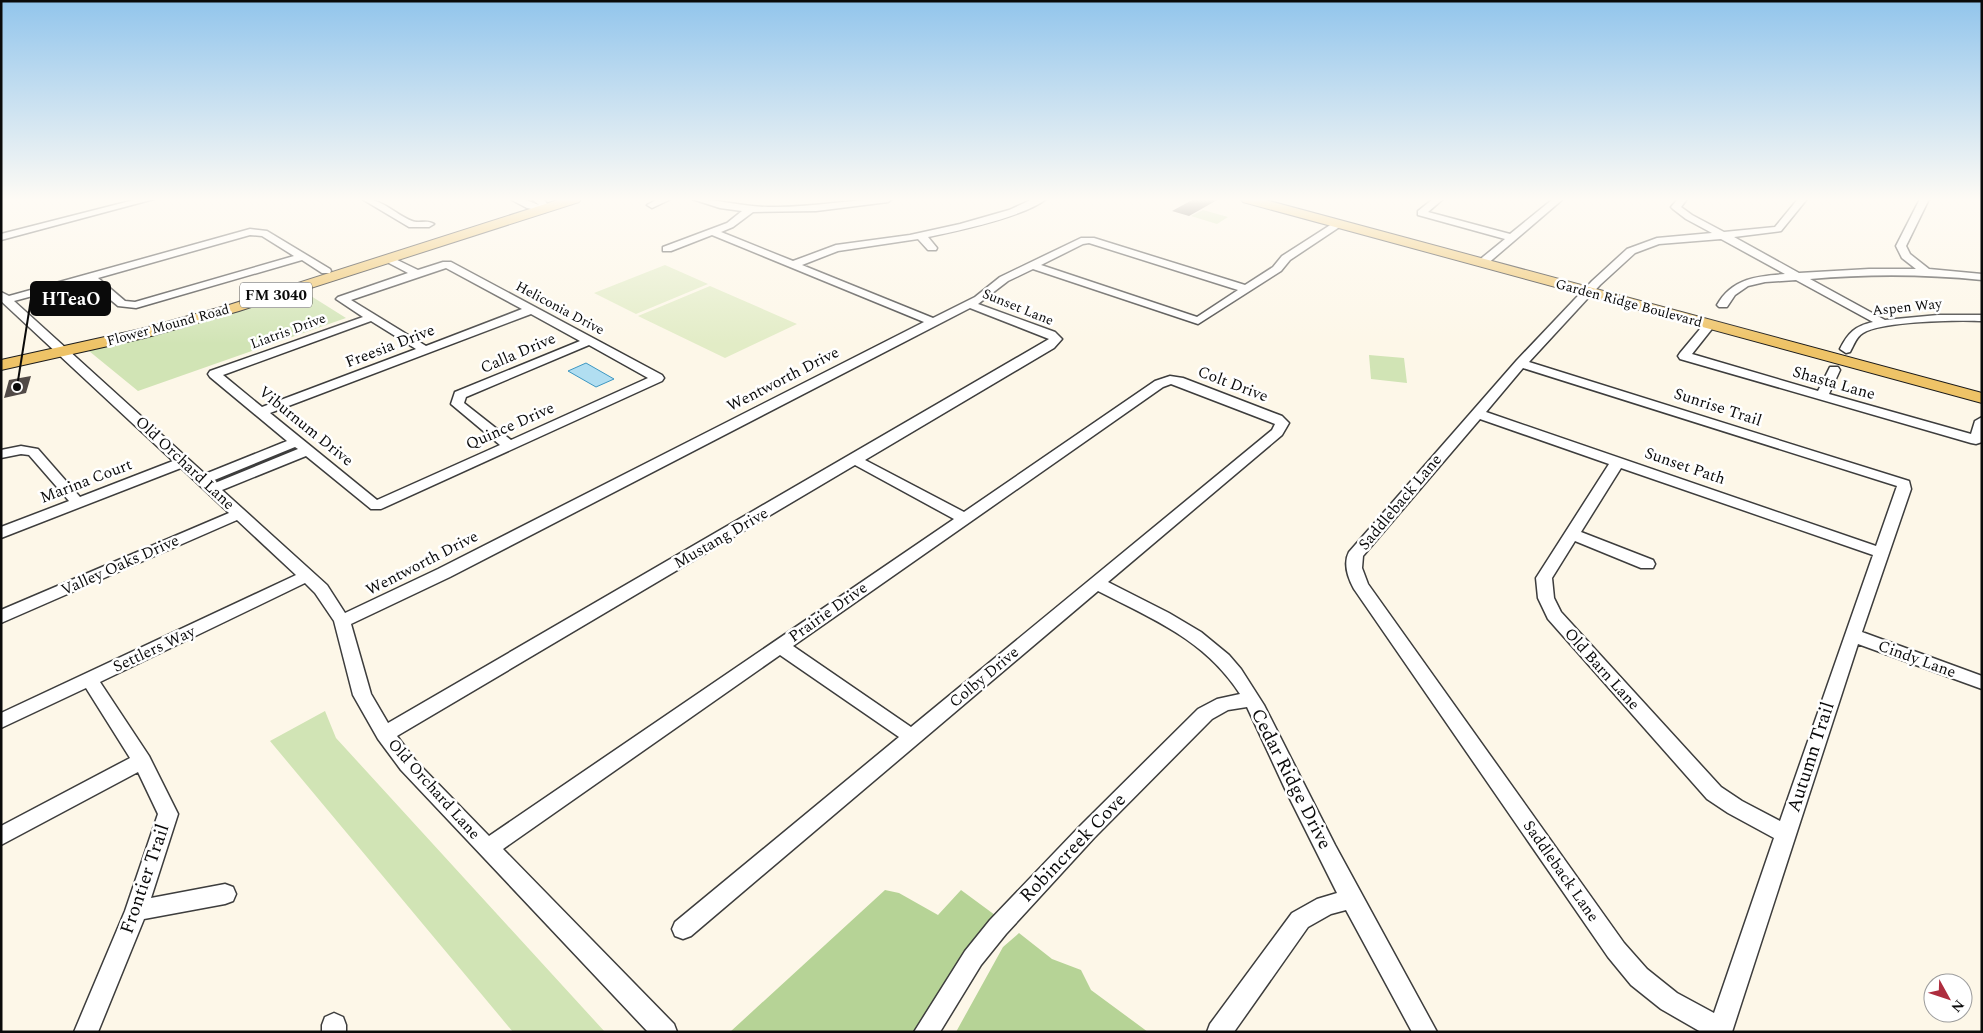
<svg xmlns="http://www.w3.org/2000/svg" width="1983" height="1033" viewBox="0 0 1983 1033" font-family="Spectral,serif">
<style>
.green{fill:#d1e4b5}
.forest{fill:#b6d396}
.pitch{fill:#e2ecc6}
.water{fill:#b1def1;stroke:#3d97c2}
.building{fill:#514a47}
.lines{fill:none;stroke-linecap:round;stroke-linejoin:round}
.minor-casing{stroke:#3d3d3d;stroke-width:3}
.major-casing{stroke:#1b1b1b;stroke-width:2}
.minor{fill:#fff;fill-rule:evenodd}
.major{fill:#eec367;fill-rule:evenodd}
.labels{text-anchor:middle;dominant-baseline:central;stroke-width:5;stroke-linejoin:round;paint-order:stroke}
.far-street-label{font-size:14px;fill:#0a0a0a;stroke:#fff}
.shield{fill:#fff;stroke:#545454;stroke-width:1}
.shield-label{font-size:15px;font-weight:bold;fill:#0a0a0a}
.street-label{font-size:16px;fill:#0a0a0a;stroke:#fff}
.near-street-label{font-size:19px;fill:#0a0a0a;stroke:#fff}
.leader{fill:none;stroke:#0a0a0a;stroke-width:2}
.callout-dot{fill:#0a0a0a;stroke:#fff;stroke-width:2}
.callout{fill:#0a0a0a;stroke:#0a0a0a;stroke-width:2}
.callout-label{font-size:18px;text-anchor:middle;font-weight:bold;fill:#fff}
</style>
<rect width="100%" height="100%" fill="#fdf7e8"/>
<path class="green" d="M1203,210L1228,217L1217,224L1191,216Z
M303,291L346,318L138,391L89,351L181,327Z
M1369,355L1404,358L1407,383L1371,379Z
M325,711L336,738L605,1032H513L270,741Z"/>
<path class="forest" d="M885,890L899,893L938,915L961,890L999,918L921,1032H730Z
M1019,933L1052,959L1081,970L1091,990L1148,1032H956L1003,947Z"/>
<path class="pitch" d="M665,265L708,284L636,314L594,293Z
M710,286L797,324L725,358L638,316Z"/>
<path class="water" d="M586,363L614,379L596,387L568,371Z"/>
<path class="building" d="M1194,199H1219L1189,216L1172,211Z
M31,376L26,393L4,398L9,380Z"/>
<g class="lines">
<defs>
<path id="minor" d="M138,199H154L1,240V234Z
M362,199C383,199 393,213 412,221C419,224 427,219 434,224L429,227H409Z
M510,199H523L539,205L532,199H544L550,209L545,212L527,208Z
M658,199H671L652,208L647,205Z
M692,199C717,199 743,207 768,207C810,208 851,199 892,199L888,202L816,211L753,212L733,227L721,232L793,261L836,245L910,235L960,224L1009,210L1033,199H1046C1024,217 957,231 928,237L937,248L936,250H928L918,239L838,251L802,265L933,318L975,297L1000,277L1081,238H1094L1245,285L1273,267L1282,256L1335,222H1341V226L1290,260L1281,271L1198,324L1033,269L1008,281L978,304L1055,332L1062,339L1054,348L865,460L964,512L1155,381L1170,376L1183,378L1282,416L1289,423L1282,435L1108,582L1169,613L1201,632L1229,655L1241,669L1264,705L1335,845L1437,1032H1412L1346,910L1331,914L1308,927L1234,1032H1207L1210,1024L1292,913L1317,899L1337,893L1286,791L1247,707L1228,710L1212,719L1094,838L1006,934L981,965L940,1032H914L965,951L990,920L1080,826L1198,709L1217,699L1240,694C1204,639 1154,620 1098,591L691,936L683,939L675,936L672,929L675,922L899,737L780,655L503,849L674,1024L677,1032H648L401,770L378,739L353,695L334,621L315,593L305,583L100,682L149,756L178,814L151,898L225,884L233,887L236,894L233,901L225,904L144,919L98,1032H74L125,911L158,814L138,772L1,845V826L130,758L86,688L1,728V713L296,575L237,520L1,623V610L229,513L181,468L1,538V527L69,501L29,455L21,454L1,458V450L21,446L38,449L80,497L173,461L1,301V292L9,296L250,229L267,231L330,269L331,271L330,273H322L302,260L136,308L118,306L88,281L14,301L205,474L287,441L210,377L208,374L210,371L363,317L336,299L338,297L408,273L385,261L384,259L385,257L389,256L418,270L443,262H451L662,375L664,378L662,381L381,509H371L306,456L222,490L327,585L345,613L438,569L924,322L712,235L671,251H663V247L727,223L742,211L720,208ZM250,235L262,236L294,256L135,302L125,301L98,278ZM1089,243L1238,290L1197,317L1041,265L1083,244ZM446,268L522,309L426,346L351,300ZM970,308L1049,339L388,723L371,694L351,624L450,577ZM531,314L580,341L455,392L451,404L500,445L377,500L270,413ZM371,321L416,349L262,407L223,375ZM589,345L648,378L511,440L464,403L466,397ZM1171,384L1275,424L1272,430L911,727L793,646L1163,387ZM295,447L298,449L215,483L212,481ZM855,465L954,519L489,836L415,760L397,736Z
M1433,199H1443L1428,212L1510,234L1553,199H1563L1486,265L1482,266L1477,263L1478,261L1505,239L1418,215V211Z
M1678,199H1687L1681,207L1692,215L1724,232L1775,227L1798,199H1807L1781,231L1734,237L1799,273L1869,269H1916L1902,258L1896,246L1920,199H1929L1906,246L1910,254L1929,269L1982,274V280C1924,274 1867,274 1810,279L1885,320L1938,315H1982V321C1958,320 1882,321 1863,333C1856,337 1854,345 1850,352L1846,353L1840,349C1848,333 1855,326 1873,322L1796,280L1765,282L1748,286L1735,295L1727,307H1719L1717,305C1732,278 1758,276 1785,274L1721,239L1659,244L1635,253L1600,285L1529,362L1909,481L1911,489L1862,632L1982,676V689L1858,644L1732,1032H1701L1661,1009L1631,985L1608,957L1354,589C1348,578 1343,563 1349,552L1517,360L1592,281L1627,249L1657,238L1712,233L1686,219L1673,209L1671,207ZM1523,368L1897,486L1876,546L1486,412ZM1480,419L1609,464L1536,578L1538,598L1548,619L1707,799L1728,813L1774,838L1714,1013L1677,993L1647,969L1624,943L1368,584L1362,568L1363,556ZM1621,468L1873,555L1780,821L1742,801L1721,787L1561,612L1554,598L1552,578L1575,541L1641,568H1653L1655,564L1653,560L1581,532Z
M1709,322L1715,325L1692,354L1818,391L1830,367H1838L1840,370L1829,394L1971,434L1975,421L1982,417V442L1976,444L1971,443L1680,359L1678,356L1680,353L1705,323Z
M334,1013L343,1017L346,1025V1032H322V1025L325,1017Z"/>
<path id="major" d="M561,199H581L579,202L239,311L144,338L1,370V360L141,329L229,305Z
M1241,199H1262L1982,393V403L1243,202Z"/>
</defs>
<use href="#minor" class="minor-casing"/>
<use href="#major" class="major-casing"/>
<use href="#minor" class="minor"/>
<use href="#major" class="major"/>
</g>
<linearGradient id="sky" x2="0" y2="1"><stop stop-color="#92c5ec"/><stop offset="0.58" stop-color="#fefbf5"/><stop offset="1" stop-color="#fefbf5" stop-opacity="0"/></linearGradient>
<rect width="1983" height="344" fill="url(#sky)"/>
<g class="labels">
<g class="far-street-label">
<text transform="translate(1629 303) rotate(15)">Garden Ridge Boulevard</text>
<text transform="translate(1018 307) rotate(22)">Sunset Lane</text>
<text transform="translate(1907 307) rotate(-6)">Aspen Way</text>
<text transform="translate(560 308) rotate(28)">Heliconia Drive</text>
<text transform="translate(168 325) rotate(-15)">Flower Mound Road</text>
<text transform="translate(288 331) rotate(-20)">Liatris Drive</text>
</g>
<rect class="shield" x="240" y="282.5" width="72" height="25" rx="4"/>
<g class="shield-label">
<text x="276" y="295">FM 3040</text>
</g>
<g class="street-label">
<text transform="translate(390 346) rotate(-21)">Freesia Drive</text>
<text transform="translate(518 353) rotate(-23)">Calla Drive</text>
<text transform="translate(783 379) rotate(-27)">Wentworth Drive</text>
<text transform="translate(1834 383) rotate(16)">Shasta Lane</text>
<text transform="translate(1233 384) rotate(21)">Colt Drive</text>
<text transform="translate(1718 407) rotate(18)">Sunrise Trail</text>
<text transform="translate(306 426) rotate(39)">Viburnum Drive</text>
<text transform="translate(510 426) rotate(-24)">Quince Drive</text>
<text transform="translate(185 463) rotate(43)">Old Orchard Lane</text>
<text transform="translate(1685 466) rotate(19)">Sunset Path</text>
<text transform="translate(86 481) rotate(-21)">Marina Court</text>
<text transform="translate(1400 502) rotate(-50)">Saddleback Lane</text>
<text transform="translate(721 538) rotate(-30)">Mustang Drive</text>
<text transform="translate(422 563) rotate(-27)">Wentworth Drive</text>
<text transform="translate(120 565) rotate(-24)">Valley Oaks Drive</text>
<text transform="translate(828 612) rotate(-35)">Prairie Drive</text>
<text transform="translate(154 649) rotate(-25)">Settlers Way</text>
<text transform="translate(1917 659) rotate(20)">Cindy Lane</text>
<text transform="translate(1602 669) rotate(48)">Old Barn Lane</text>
<text transform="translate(984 677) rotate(-40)">Colby Drive</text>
<text transform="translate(434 789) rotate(48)">Old Orchard Lane</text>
<text transform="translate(1561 871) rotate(55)">Saddleback Lane</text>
</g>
<g class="near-street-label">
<text transform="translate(1811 757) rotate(-72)">Autumn Trail</text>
<text transform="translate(1291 779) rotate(63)">Cedar Ridge Drive</text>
<text transform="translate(1073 848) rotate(-46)">Robincreek Cove</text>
<text transform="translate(145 879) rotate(-71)">Frontier Trail</text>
</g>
</g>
<path class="leader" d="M17 387L31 299"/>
<circle class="callout-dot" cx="17" cy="387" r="5"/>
<rect class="callout" x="31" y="282" width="79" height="33" rx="5"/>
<g class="callout-label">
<text x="71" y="305">HTeaO</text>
</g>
<rect width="1983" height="1033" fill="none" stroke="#0a0a0a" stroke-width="5"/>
<g transform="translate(1948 998) rotate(130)"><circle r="24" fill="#ffffff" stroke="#9d9d9d"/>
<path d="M0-4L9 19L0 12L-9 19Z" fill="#ae2d3e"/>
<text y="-8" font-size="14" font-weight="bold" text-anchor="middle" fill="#0a0a0a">N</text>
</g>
</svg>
